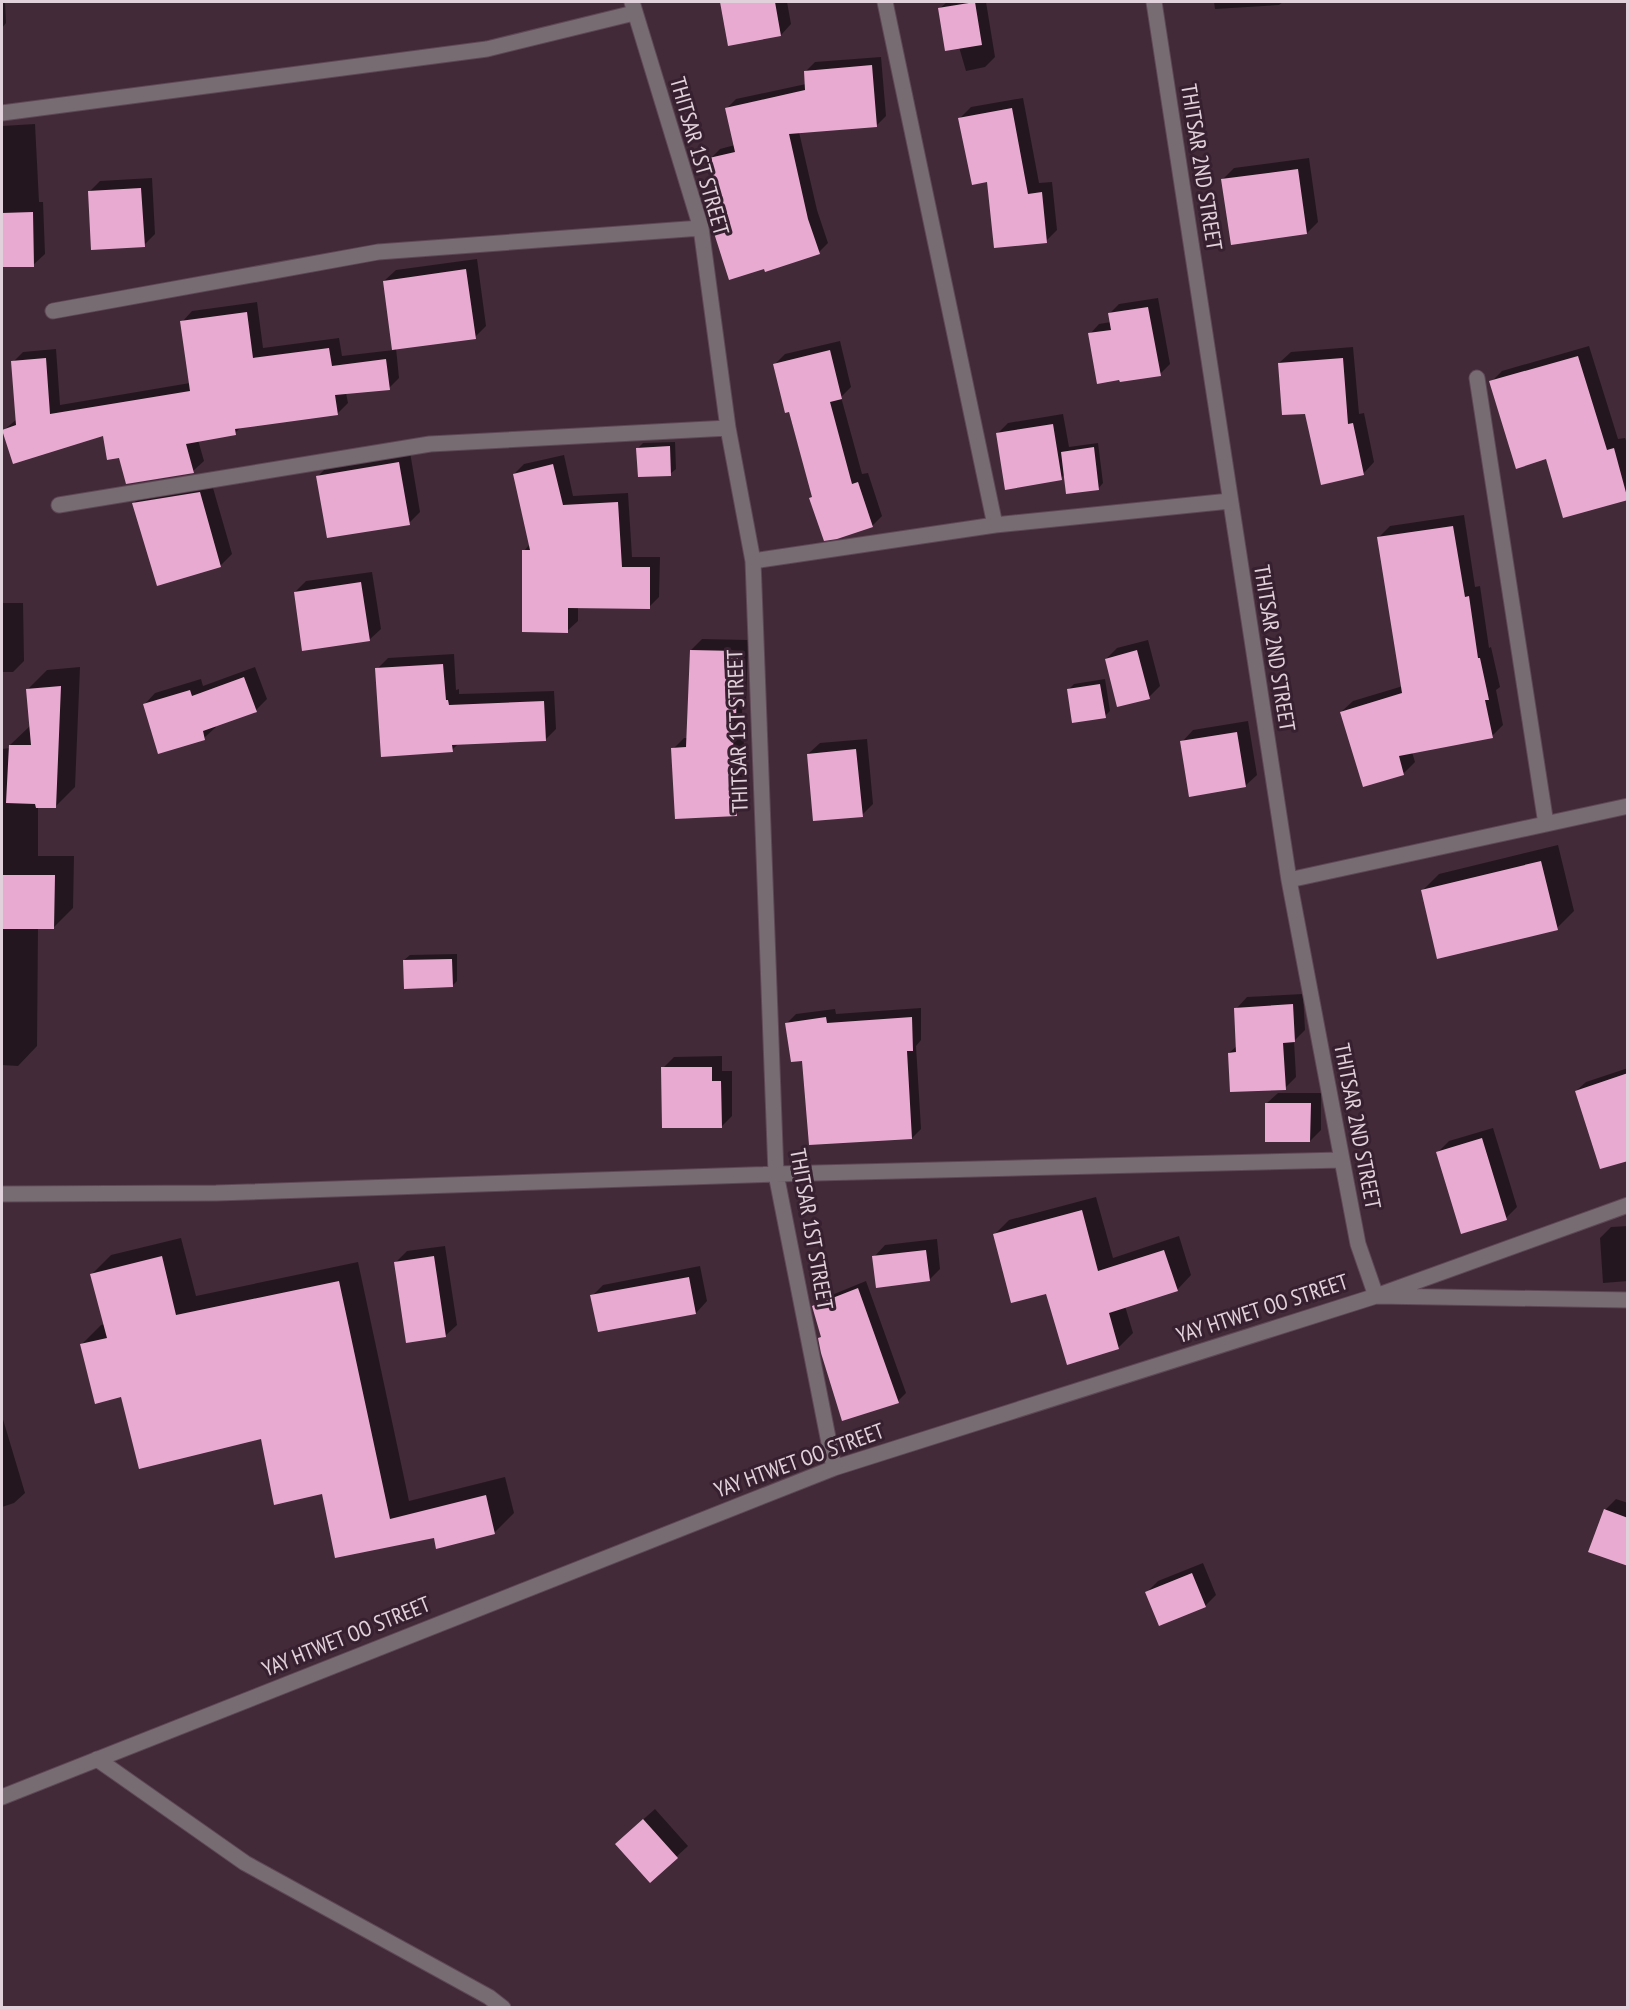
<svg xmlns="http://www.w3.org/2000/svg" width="1629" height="2009" viewBox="0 0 1629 2009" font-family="'PT Sans Narrow',sans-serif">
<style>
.shadow{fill:#0007}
.building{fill:#e9aad2}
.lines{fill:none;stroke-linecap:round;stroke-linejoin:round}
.minor-casing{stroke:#5f4856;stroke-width:17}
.minor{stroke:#786c73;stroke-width:15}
.labels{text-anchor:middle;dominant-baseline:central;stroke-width:6;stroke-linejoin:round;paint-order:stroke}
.street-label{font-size:22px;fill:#e1d1db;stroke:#37202f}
</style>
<rect width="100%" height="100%" fill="#422a39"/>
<path class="shadow" d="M2,2H5L6,23L2,28Z
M721,2H787L791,24L781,35L729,44Z
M947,2H986L995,57L985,67L966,71L959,47L939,9Z
M1214,2H1283L1279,5L1215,9Z
M881,57L886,116L877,125L799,132L817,210L828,243L819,252L715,233L726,224L711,158L720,149L735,145L727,108L736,99L806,84L805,72L815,62Z
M1023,98L1039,183L1052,182L1057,230L1046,241L988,180L960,118L971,107Z
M35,124L39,202H43L45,254L33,265L2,266V126Z
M1309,158L1318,222L1307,233L1223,179L1234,168Z
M152,178L155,234L144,245L89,192L100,181Z
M477,259L486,326L475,337L396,348L399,378L389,388L346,393L348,403L337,414L242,426L235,433L198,440L204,461L193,471L120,456L104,434L4,430L17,419L13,362L23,352L56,349L60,405L190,383L182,322L192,311L257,302L263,348L339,338L342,356L394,350L384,281L396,270Z
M1158,298L1170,364L1160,374L1090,334L1099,324L1111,322L1109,314L1119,304Z
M840,341L851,387L841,397L862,474L868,473L882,516L872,526L813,496L775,364L785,354Z
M1589,346L1618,439L1625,438L1628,446V499L1547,458L1491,382L1502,371Z
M1353,347L1359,414L1364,413L1374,462L1363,474L1306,412L1279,363L1291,352Z
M1063,414L1069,447L1098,443L1103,483L1098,489L1065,474L1061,478L997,434L1008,423Z
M675,442L676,469L670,474L638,448L643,443Z
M410,452L420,512L409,523L318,476L329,465Z
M564,455L573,496L628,493L632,557H660L659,597L649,607L578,606V621L567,631L524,551L530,544L514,474L524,464Z
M211,481L232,554L221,565L158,584L134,503L145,492Z
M1464,515L1475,587L1480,586L1489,648L1491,647L1500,687L1496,690L1503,725L1492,736L1412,752L1415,762L1404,773L1341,712L1353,701L1403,686L1379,537L1390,526Z
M372,572L381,629L369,640L295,592L306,581Z
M2,603H23L24,661L13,672H2Z
M702,639L748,640L746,706L742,710L747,803L736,814L673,749L684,738H688L691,650Z
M1148,640L1160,686L1149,697L1106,659L1117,648Z
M454,654L456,690L459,689V694L554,691L556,729L545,740L459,743L452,750L377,669L388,658Z
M80,667L75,787L55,807H38V856H74L73,908L53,928L38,927L37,1046L18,1066L2,1065V749L10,748V745L31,725L28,689L47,670Z
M255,667L267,699L256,710L215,725L216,727L204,738L144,705L155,693L201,679L203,686Z
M1105,679L1110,711L1105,716L1069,689L1074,684Z
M1248,721L1257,775L1245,786L1182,742L1193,730Z
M867,739L873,804L862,815L808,754L820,743Z
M1558,845L1574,911L1557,928L1422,891L1439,874Z
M457,954V981L452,986L404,960L410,955Z
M1303,994L1305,1030L1294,1041L1296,1077L1285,1088L1229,1053L1238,1045L1236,1009L1247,997Z
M921,1008V1040L916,1046L921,1129L912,1138L803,1059L787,1023L796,1014L835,1009L836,1014Z
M722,1056V1071H732V1116L721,1127L663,1068L674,1057Z
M1628,1068V1159L1576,1091L1586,1082Z
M1278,1093H1321V1130L1310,1141L1266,1104Z
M1493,1128L1517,1207L1506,1218L1438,1152L1449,1141Z
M1096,1197L1113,1258L1179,1236L1191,1275L1177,1290L1125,1306L1133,1333L1118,1348L1047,1292L994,1235L1009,1220Z
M1628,1226V1281L1603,1283L1600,1238L1611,1227Z
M181,1238L196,1296L358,1262L409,1501L505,1477L514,1513L494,1533L435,1536L337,1557L323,1493L262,1437L122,1396L81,1345L101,1325L105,1324L92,1274L111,1255Z
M937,1239L940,1269L929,1280L874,1257L885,1245Z
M445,1246L457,1325L445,1336L396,1262L407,1251Z
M700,1266L707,1301L696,1313L592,1296L603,1285Z
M866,1281L906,1393L898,1401L822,1336L814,1307L822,1299Z
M2,1416L25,1493L14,1503L2,1507Z
M1616,1499L1628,1503V1561L1605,1510Z
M1203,1563L1216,1595L1205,1606L1147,1592L1158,1581Z
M655,1809L688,1846L650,1881L628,1833Z"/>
<path class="building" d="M720,2H775L781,36L728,46Z
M975,2L982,45L945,51L938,8Z
M872,65L877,127L789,134L808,219L820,254L765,272L764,269L729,280L714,233L726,229L709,158L735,152L725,108L805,90L804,71Z
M1012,108L1028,194L1042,192L1047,243L994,248L987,182L972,185L958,118Z
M1298,169L1307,234L1231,245L1221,179Z
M141,188L145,247L91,250L88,191Z
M33,212L34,267H2V213Z
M466,269L476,339L392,350L383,281Z
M1148,307L1161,376L1120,382L1119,380L1097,384L1088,333L1111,330L1108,313Z
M247,312L253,358L329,348L332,366L386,359L390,390L335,395L338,415L235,429L236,435L186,444L194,473L126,484L119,458L107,460L103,436L13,464L2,430L16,425L11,361L46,358L50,414L190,391L180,321Z
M830,350L842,399L830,402L852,484L858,482L873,527L837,539L824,541L809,498L812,497L789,412L785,413L773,364Z
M1578,356L1607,450L1614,448L1628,500L1563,518L1546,459L1516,469L1489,381Z
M1343,358L1348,424L1353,423L1364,475L1321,485L1305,414L1282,415L1278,363Z
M1053,424L1062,480L1005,490L996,433Z
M670,446L671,476L638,477L636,448Z
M1094,447L1099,490L1066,494L1061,452Z
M399,462L410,525L327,538L316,476Z
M553,464L563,505L618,502L622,567H650V609L568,608V633L522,632V550H530L513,474Z
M200,492L221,567L157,586L132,503Z
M1453,526L1465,597L1469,596L1478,658H1480L1489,700H1485L1493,738L1399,756L1404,775L1363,787L1340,712L1402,693L1377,537Z
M361,582L370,641L302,651L294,592Z
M690,650L738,651L736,719H732L737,816L675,819L671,748L686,747Z
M1137,650L1150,699L1117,707L1105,659Z
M443,664L446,700H448L449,705L544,701L546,741L452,745L453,752L381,757L375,668Z
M244,677L257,712L203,731L205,740L158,754L143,704L190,690L192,696Z
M1100,684L1106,718L1072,723L1067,689Z
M61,686L56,808H36L35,804L6,803L9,745H31L26,689Z
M1237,732L1246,787L1189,797L1180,741Z
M856,749L863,817L813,821L807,754Z
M1541,861L1558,930L1437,959L1421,890Z
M2,875H55L54,929H2Z
M452,959L453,987L404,989L403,960Z
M1293,1004L1295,1042L1283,1043L1286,1090L1230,1092L1228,1053L1236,1052L1234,1008Z
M826,1017L827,1023L912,1017L913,1051H907L912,1139L809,1145L802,1061L791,1062L785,1023Z
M661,1067H712V1081H721L722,1128H662Z
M1628,1073V1161L1600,1169L1575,1091Z
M1265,1103H1311L1310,1142H1265Z
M1482,1138L1507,1220L1461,1234L1436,1152Z
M1082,1210L1098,1271L1164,1250L1178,1291L1109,1313L1119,1349L1067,1365L1046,1294L1011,1303L993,1234Z
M926,1250L930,1281L876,1288L872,1256Z
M162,1256L176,1315L339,1281L390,1519L486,1495L495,1534L436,1549L434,1538L335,1558L322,1494L274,1505L261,1439L139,1469L121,1397L95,1404L80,1344L107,1338L90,1274Z
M434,1256L446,1337L406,1343L394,1262Z
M689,1277L696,1314L598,1332L590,1295Z
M858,1288L899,1403L842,1421L821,1353L818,1338L821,1337L812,1306Z
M1604,1509L1628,1518V1566L1588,1552Z
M1192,1573L1206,1607L1159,1626L1145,1592Z
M643,1819L678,1858L650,1883L615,1844Z"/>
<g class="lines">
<defs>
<path id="minor" d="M632,2L701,228L728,428L753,561L776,1174L834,1468
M885,2L995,525
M1154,2L1289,880L1358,1244L1376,1296L1628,1300
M2,113L487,49L634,13
M53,311L378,252L701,228
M1477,378L1546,824
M59,505L430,444L728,428
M753,561L995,525L1230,501
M1289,880L1628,806
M2,1194L216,1193L776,1174L1341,1160
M97,1759L245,1863L489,1997L503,2008
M2,1797L834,1468L1376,1296L1628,1205"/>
</defs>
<use href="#minor" class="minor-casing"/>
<use href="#minor" class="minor"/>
</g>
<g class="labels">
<g class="street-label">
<text transform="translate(700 156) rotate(74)">THITSAR 1ST STREET</text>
<text transform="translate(1202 167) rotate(81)">THITSAR 2ND STREET</text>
<text transform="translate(1275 648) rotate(81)">THITSAR 2ND STREET</text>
<text transform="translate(737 731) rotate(-92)">THITSAR 1ST STREET</text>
<text transform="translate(1358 1126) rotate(79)">THITSAR 2ND STREET</text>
<text transform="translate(812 1229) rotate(80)">THITSAR 1ST STREET</text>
<text transform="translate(1262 1308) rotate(-18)">YAY HTWET OO STREET</text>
<text transform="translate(799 1460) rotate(-20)">YAY HTWET OO STREET</text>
<text transform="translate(346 1636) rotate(-22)">YAY HTWET OO STREET</text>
</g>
</g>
<rect width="1629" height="2009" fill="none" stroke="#e1d1db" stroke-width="6"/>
</svg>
